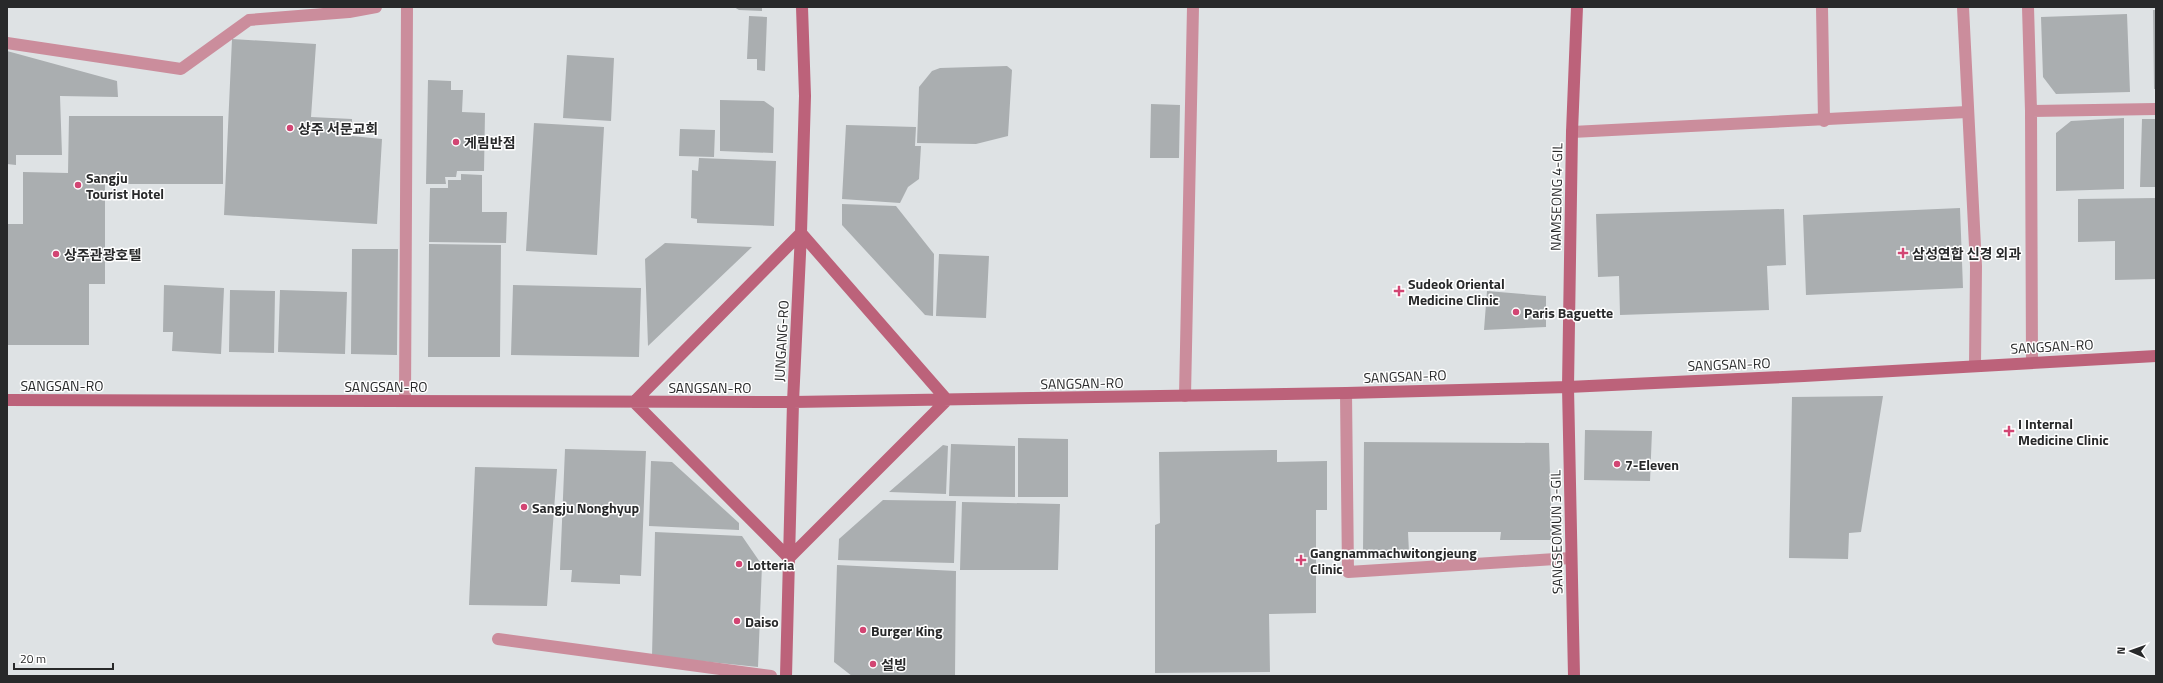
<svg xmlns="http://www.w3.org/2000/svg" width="2163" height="683" viewBox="0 0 2163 683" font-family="'Titillium Web','Noto Sans KR',sans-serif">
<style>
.building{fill:#aaaeb0}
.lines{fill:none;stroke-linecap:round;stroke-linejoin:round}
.lane{stroke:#cb8d9c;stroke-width:12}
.street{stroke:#cb8d9c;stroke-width:12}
.secondary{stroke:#bc627a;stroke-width:12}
.poi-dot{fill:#d24573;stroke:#fff;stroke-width:1.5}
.labels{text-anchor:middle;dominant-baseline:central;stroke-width:3;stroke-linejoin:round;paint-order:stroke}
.poi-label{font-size:14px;font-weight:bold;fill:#28292a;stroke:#fff;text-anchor:start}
.street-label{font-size:14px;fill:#28292a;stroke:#fff}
</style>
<rect width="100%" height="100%" fill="#dee2e4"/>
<path class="building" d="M734,7H762V11L739,10Z
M2153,10H2156V89H2154Z
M2127,14L2130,92L2056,94L2043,77L2041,17Z
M749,16L767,17L765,71L757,70V59H747Z
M232,39L316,44L311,117L352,119V136L382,139L377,224L224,215Z
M7,51L117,81L118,97L60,96L62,155H16V165L7,164Z
M567,55L614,58L611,121L563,118Z
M1007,66L1012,70L1008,136L976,144L917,143L919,87L932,71L940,68Z
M428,80L451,81V90H463L462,112L485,113L484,171H457L456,177H445L446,184H426Z
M720,100L764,101L774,108L773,153L720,151Z
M1151,104L1180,105L1179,158H1150Z
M69,116H223V184H105V284H89V345H7V224H23V172L68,173Z
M2124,118V189L2056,191V133L2071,121Z
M2142,119H2156V187H2140Z
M534,123L604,127L597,255L526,251Z
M846,125L916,127L915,146H921L919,179L908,187L900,203L842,199Z
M680,129L715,130L714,157L679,156Z
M699,158L776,161L774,226L697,223V219L691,218L692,170L698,171Z
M461,174L482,175V212H507L506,243L429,242L430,188H448V180H461Z
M2156,198V279L2115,280V241L2078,242V199Z
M842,204L896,206L934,254L933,316L925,315L842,225Z
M1960,208L1963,288L1806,295L1803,215Z
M1784,209L1786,265L1767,266L1769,310L1620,315L1619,276L1598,277L1596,214Z
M665,243L752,247L648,346L645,259Z
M429,244L501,245L500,357H428Z
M352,249H398L397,355L351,354Z
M939,254L989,256L986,318L936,316Z
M164,285L224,288L221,354L172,351L173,332H163Z
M513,285L641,288L639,357L511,355Z
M230,290L275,291L274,353L229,352Z
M280,290L347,292L345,354L278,352Z
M1487,291L1546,296V327L1484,330Z
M1883,396L1861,532L1849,533L1848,559L1789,558L1792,397Z
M1585,430L1652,431L1650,481L1584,480Z
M1018,438L1068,439V497H1018Z
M1364,442L1549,443L1552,540H1500L1501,532H1408L1409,552L1403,553L1399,560H1375V552H1363Z
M951,444L1015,446V497L949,496Z
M943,445L948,446L946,494L889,492Z
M565,449L646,451L641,576L620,575V584L571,582L572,570H560Z
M1277,450V462L1327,461V510H1316V613L1269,614L1270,672L1155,673V525L1160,523L1159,452Z
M651,461L672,462L739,523V530L649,526Z
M475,467L557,469L547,606L469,605Z
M883,500L956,501L954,563L838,560L839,539Z
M962,502L1060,504L1058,570H960Z
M655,532L742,536L762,565L758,667L652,656Z
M837,565L956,571L955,676H852L834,662Z"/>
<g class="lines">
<path class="lane" d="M1822,7L1824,121
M1963,7L1976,266L1975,365
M2028,7L2031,111L2032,362
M7,43L181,69L249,20L349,12L376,7
M2031,111L2156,109
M1572,132L1967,112
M1346,393L1348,572L1571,558"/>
<path class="street" d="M1185,396L1193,7
M405,401L407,7
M498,639L771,676"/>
<path class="secondary" d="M801,233L947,400L789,558L634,402Z
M7,400L793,402L1346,393L1568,387L1804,376L2156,356
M786,676L793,402L801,233L805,96L802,7
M1574,676L1568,387L1572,132L1577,7"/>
</g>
<g class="poi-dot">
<circle cx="290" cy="128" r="4"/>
<circle cx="456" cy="142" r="4"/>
<circle cx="78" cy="185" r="4"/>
<path d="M1901 247h4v4h4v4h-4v4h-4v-4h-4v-4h4z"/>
<circle cx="56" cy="254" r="4"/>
<path d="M1397 285h4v4h4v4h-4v4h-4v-4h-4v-4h4z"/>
<circle cx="1516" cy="312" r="4"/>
<path d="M2007 425h4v4h4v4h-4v4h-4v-4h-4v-4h4z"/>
<circle cx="1617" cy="464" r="4"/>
<circle cx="524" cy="507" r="4"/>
<path d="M1299 554h4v4h4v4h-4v4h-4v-4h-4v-4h4z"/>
<circle cx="739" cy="564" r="4"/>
<circle cx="737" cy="621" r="4"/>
<circle cx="863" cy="630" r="4"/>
<circle cx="873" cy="664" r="4"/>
</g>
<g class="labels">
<g class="poi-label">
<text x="298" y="128">상주 서문교회</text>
<text x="464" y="142">게림반점</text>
<text x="86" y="177">Sangju<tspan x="86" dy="16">Tourist Hotel</tspan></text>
<text x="1912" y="253">삼성연합 신경 외과</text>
<text x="64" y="254">상주관광호텔</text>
<text x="1408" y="283">Sudeok Oriental<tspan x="1408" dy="16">Medicine Clinic</tspan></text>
<text x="1524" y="312">Paris Baguette</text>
<text x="2018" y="423">I Internal<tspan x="2018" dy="16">Medicine Clinic</tspan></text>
<text x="1625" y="464">7-Eleven</text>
<text x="532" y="507">Sangju Nonghyup</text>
<text x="1310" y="552">Gangnammachwitongjeung<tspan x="1310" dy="16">Clinic</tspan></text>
<text x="747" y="564">Lotteria</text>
<text x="745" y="621">Daiso</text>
<text x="871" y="630">Burger King</text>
<text x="881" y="664">설빙</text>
</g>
<g class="street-label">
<text transform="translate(1556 197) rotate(-89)">NAMSEONG 4-GIL</text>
<text transform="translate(781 341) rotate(-87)">JUNGANG-RO</text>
<text transform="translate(2052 346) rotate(-3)">SANGSAN-RO</text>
<text transform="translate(1729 364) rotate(-2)">SANGSAN-RO</text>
<text transform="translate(1405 376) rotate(-2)">SANGSAN-RO</text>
<text transform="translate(1082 383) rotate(-1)">SANGSAN-RO</text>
<text x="62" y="385">SANGSAN-RO</text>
<text x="386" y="386">SANGSAN-RO</text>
<text x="710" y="387">SANGSAN-RO</text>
<text transform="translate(1556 532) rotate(-91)">SANGSEOMUN 3-GIL</text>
</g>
</g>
<rect width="2163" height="683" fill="none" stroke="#28292a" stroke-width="16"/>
<g transform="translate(2131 651) rotate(272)" stroke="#ffffff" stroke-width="3" paint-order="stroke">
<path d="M0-3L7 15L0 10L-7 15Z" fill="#28292a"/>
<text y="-6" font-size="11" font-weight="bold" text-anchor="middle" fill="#28292a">N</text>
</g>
<path d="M14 663v6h99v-6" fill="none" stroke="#28292a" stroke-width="2"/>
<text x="20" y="663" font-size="12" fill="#28292a" stroke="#ffffff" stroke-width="3" paint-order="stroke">20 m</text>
</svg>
